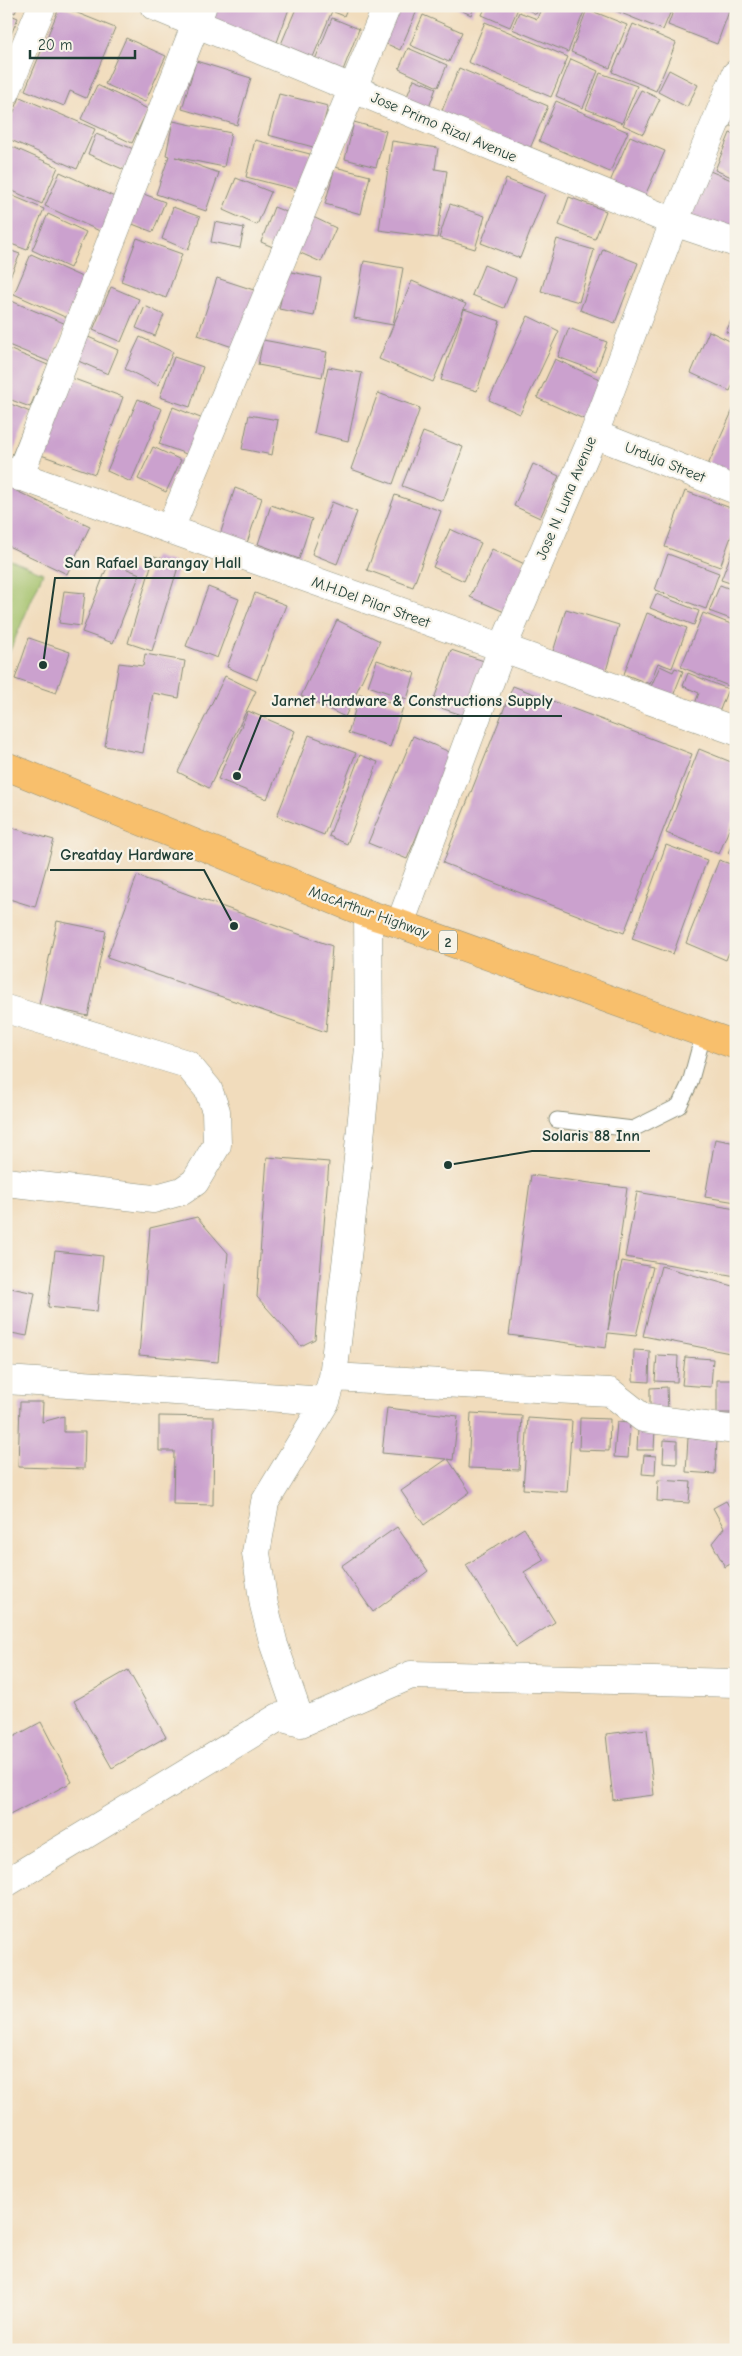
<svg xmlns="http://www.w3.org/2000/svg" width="742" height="2356" viewBox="0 0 742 2356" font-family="'Comic Neue',sans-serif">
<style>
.green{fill:#a1c068;stroke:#607e4e}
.building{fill:#cba1ce}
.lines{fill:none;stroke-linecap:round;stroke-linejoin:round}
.service-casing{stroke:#888c78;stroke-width:17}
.minor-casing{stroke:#888c78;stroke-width:29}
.trunk-casing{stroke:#888c78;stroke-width:29}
.service{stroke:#fff;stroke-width:15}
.minor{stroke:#fff;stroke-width:28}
.trunk{stroke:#f8bf6c;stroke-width:28}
.labels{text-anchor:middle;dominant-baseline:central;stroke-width:4.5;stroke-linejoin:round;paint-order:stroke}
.shield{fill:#f7f3e8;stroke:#60746a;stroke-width:1}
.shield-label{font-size:14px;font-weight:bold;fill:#1f3d34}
.street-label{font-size:15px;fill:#1f3d34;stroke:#f7f3e8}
.leader{fill:none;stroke:#1f3d34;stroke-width:2}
.callout-dot{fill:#1f3d34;stroke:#f7f3e8;stroke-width:2}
.callout-label{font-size:16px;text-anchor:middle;font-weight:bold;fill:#1f3d34;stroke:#f7f3e8;stroke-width:4.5;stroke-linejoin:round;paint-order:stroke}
</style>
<rect width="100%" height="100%" fill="#f7f3e8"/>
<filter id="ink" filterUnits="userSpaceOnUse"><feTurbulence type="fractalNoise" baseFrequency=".02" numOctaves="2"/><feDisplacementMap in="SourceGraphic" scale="10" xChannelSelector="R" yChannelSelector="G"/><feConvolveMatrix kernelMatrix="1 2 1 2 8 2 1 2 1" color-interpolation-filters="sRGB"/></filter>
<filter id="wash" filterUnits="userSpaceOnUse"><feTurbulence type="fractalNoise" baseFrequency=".0096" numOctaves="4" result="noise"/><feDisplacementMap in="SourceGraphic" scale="20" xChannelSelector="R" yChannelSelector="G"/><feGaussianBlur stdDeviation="1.12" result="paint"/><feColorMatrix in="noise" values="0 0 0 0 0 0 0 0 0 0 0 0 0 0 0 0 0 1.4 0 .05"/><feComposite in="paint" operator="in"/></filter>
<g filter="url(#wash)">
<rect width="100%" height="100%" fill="#f1dcbc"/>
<path class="green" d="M6,558L43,573L6,660Z"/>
<g id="blocks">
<path class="building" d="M6,6H18L15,13L6,9Z
M60,6L115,28L86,98L70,91L64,106L25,90Z
M215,6H290L276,45L210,20Z
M297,6H321L332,11L311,62L279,49Z
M336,6H348L344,16L334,12Z
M391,6H419L400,50L376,39Z
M452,6H475L471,15Z
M486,6H519L510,27L482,15Z
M520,6H540L536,14Z
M542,6H579L585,9L568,52L512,29L519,12L537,19Z
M600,6H616L614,11Z
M618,6H673L663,30L616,11Z
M675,6H731L717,44L668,25Z
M587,9L627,25L610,68L571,52Z
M6,13L18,18L6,46Z
M423,15L462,32L449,62L410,45Z
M332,18L359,29L340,78L312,67Z
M485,22L568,57L551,97L468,62Z
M633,24L676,43L656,91L612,72Z
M126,38L166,56L145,102L105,84Z
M408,48L447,65L438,87L399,69Z
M571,59L598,71L583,108L556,96Z
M196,61L251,78L237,125L182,109Z
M459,68L548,106L529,151L441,113Z
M669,70L698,85L687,107L658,92Z
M600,73L637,86L622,123L586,109Z
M414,79L436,88L427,113L404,104Z
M97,85L148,109L132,143L81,119Z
M641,90L660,99L643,134L623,125Z
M279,94L328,106L317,148L268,135Z
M20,97L95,129L77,169L6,138V131Z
M556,101L628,132L610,172L539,141Z
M736,105V128L728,125Z
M173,121L231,133L224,167L175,157L219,173L206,211L156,194L169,156L166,155Z
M354,122L386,131L376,167L345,159Z
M730,133L736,135V179L715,170Z
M96,134L136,150L127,171L88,154Z
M630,136L665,151L643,200L609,184Z
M255,140L310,154L301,191L246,177Z
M392,141L438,148L435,169L447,171L437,238L379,230Z
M6,144L58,167L42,204L6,188Z
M335,167L370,176L361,214L325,204Z
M710,171L736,182V235L691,216Z
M60,172L119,199L104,233L45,206Z
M236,178L271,192L257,225L223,210Z
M506,179L545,194L520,258L481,243Z
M133,190L165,202L153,232L122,220Z
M6,193L44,209L27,250L6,242Z
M569,197L606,211L595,239L559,225Z
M450,204L485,216L475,249L439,238Z
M173,207L200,217L188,250L162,239Z
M274,207L289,213L275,248L261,242Z
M48,214L86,232L70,268L32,250Z
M311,216L336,228L321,262L296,251Z
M215,222L244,228L240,248L211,242Z
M137,238L182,254L166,298L121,281Z
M557,239L594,250L579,302L541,291Z
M6,249L20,254L6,286Z
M603,249L638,263L615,323L580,310Z
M31,254L84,278L67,318L14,294Z
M364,261L403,268L393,325L354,318Z
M484,265L516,278L504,308L472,295Z
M287,271L321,278L314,316L279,309Z
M217,278L260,292L241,350L198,335Z
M412,281L466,304L433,382L379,359Z
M111,287L139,299L121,342L93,330Z
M9,300L66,324L50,362L6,344V306Z
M145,306L164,315L155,336L136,328Z
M464,309L500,321L477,391L441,380Z
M736,309V336L726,332Z
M528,316L559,331L520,414L489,400Z
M569,328L607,342L596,371L558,357Z
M709,331L736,344V377L730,391L691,373Z
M86,336L118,350L108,374L76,360Z
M140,337L173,352L158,385L125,369Z
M263,340L327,352L322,377L258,365Z
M6,348L48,365L30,407L6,398Z
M174,357L203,367L190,407L160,397Z
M555,359L606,382L588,421L537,398Z
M328,367L362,373L348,441L314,433Z
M66,376L123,397L95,474L38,454Z
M378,393L420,408L393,484L351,469Z
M138,399L162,409L131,482L107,471Z
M6,402L30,412L10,460L6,458Z
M736,403V481L707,467Z
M173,407L203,419L189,455L159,444Z
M249,415L278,420L272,455L242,449Z
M423,432L463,447L443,501L402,486Z
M153,447L181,460L166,492L138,479Z
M533,464L559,476L540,518L514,506Z
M6,486L90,526L67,574L6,545Z
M235,488L262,498L246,546L219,538Z
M685,491L736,510V523L720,567L665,547Z
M395,495L441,511L413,587L367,570Z
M332,502L357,512L337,564L312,554Z
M271,505L312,519L299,559L258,544Z
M450,529L481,543L464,581L433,567Z
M736,541V585L721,580Z
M492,549L531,567L509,614L470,597Z
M668,554L719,573L706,609L655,590Z
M154,556L179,564L152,651L128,643Z
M109,562L140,574L113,643L82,632Z
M720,585L736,591V621L709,611Z
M208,587L239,599L217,658L186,646Z
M64,591L85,593L81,626L59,623Z
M255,593L286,605L257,680L227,667Z
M656,594L699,611L694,625L650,608Z
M566,609L619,625L604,678L550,662Z
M647,613L687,628L672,668L658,663L650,684L624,674Z
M703,613L736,626V675L731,687L681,667Z
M337,620L380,641L345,717L301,696Z
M29,638L70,652L56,693L15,679Z
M451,650L487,662L468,717L432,705Z
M145,654L185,661L179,698L153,693L143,753L105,746L119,663L143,666Z
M377,660L415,673L407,699L368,686Z
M660,666L673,672L675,668L683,671L671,701L649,691Z
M688,673L728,689L718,715L694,706L699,693L683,686Z
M225,676L256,691L209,788L178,772Z
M513,686L692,754L624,933L443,863Z
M360,694L403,707L390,747L348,733Z
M248,711L295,731L267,799L218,779Z
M309,735L356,753L324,835L277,816Z
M413,736L452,753L407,859L368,843Z
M699,749L736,764V812L719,854L666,833Z
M360,755L378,762L347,844L329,836Z
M6,826L54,840L35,907L6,898Z
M736,834V857L728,853Z
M666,845L707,860L673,954L632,939Z
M719,860L736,866V935L726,960L686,943Z
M137,876L332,946L326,1032L107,958Z
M57,921L106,931L88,1016L39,1005Z
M715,1139L736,1143V1202L705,1197Z
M267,1157L329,1162L315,1339L301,1346L257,1297Z
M531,1175L627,1188L608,1330L622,1261L653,1267L636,1336L608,1333L606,1348L509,1335Z
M637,1192L736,1209V1276L625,1257Z
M197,1217L228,1253L218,1362L139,1355L150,1228Z
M55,1251L103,1256L97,1312L48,1307Z
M661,1266L736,1287L735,1354L643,1336Z
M6,1287L35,1293L27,1336L6,1332Z
M634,1350L650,1351L649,1382L633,1381Z
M657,1355L678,1356L677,1382L655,1381Z
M685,1357L713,1359L711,1387L682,1385Z
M717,1380H736V1413H717Z
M667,1387L668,1412H650V1388Z
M20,1402H43L42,1422L64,1416V1432H85L84,1469L18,1467Z
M387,1408L458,1416L453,1460L448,1459L470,1492L424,1525L401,1491L447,1459L382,1453Z
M471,1413L522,1416L519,1470L468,1468Z
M159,1416L214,1417L213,1505L173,1504L174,1451H159Z
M528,1418L572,1421L567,1492L523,1489Z
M580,1418L610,1419L609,1451L579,1450Z
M617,1422L630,1423L628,1458L614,1457Z
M638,1428L655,1429L654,1450H637Z
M688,1438L717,1441L715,1474L686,1472Z
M664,1440L677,1441V1464L663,1463Z
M644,1455L656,1456L655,1475L642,1474Z
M658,1480L691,1482L689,1503L657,1501Z
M726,1501L736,1518V1561L725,1567L712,1543L724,1528L713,1508Z
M397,1527L428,1571L373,1612L341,1566Z
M524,1528L544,1560L524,1572L555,1622L516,1647L466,1565Z
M128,1670L166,1737L112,1768L74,1701Z
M41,1722L72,1782L6,1817V1741Z
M647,1729L654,1795L613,1800L606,1734Z"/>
</g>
</g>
<g filter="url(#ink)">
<use href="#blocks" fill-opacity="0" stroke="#888c78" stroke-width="1"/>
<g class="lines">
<defs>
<path id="service" d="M557,1120L633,1129L679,1106L690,1083L703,1035"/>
<path id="minor" d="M154,6L674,222L736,243
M6,92L42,6
M594,434L736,490
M6,471L736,731
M19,477L202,8
M170,529L387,6
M400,924L502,649L594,434L674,222L736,74
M6,1009L187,1064L208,1089L216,1111L217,1145L195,1182L182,1191L153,1199L6,1182
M333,1377L610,1392L643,1418L736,1430
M6,1380L326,1401L333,1377L355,1188L369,1048L368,914
M301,1723L274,1645L264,1605L256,1553L265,1502L326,1401
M6,1883L279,1717L301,1723L411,1675L736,1683"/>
<path id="trunk" d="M6,766L368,914L400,924L736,1045"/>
</defs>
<use href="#service" class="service-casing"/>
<use href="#minor" class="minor-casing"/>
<use href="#trunk" class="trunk-casing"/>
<use href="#service" class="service"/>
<use href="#minor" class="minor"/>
<use href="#trunk" class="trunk"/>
</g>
</g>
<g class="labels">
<rect class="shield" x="439" y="930.5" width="18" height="23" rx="4"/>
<g class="shield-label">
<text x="448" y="942">2</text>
</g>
<g class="street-label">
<text transform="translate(444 127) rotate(23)">Jose Primo Rizal Avenue</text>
<text transform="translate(665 462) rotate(22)">Urduja Street</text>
<text transform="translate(566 498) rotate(-67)">Jose N. Luna Avenue</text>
<text transform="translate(371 602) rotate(20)">M.H.Del Pilar Street</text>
<text transform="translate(369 912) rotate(20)">MacArthur Highway</text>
</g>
</g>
<path class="leader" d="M43 665L55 578H251M237 776L261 716H562M234 926L204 870H50M448 1165L532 1151H650"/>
<g class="callout-dot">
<circle cx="43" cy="665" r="5"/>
<circle cx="237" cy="776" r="5"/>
<circle cx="234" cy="926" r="5"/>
<circle cx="448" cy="1165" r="5"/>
</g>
<g class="callout-label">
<text x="153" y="568">San Rafael Barangay Hall</text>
<text x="412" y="706">Jarnet Hardware &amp; Constructions Supply</text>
<text x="127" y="860">Greatday Hardware</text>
<text x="591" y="1141">Solaris 88 Inn</text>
</g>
<rect width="742" height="2356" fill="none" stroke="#f7f3e8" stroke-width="25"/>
<path d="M30 50v8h105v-8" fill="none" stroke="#1f3d34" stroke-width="2.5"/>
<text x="38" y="50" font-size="15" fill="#1f3d34" stroke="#f7f3e8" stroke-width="4" paint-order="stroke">20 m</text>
</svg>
